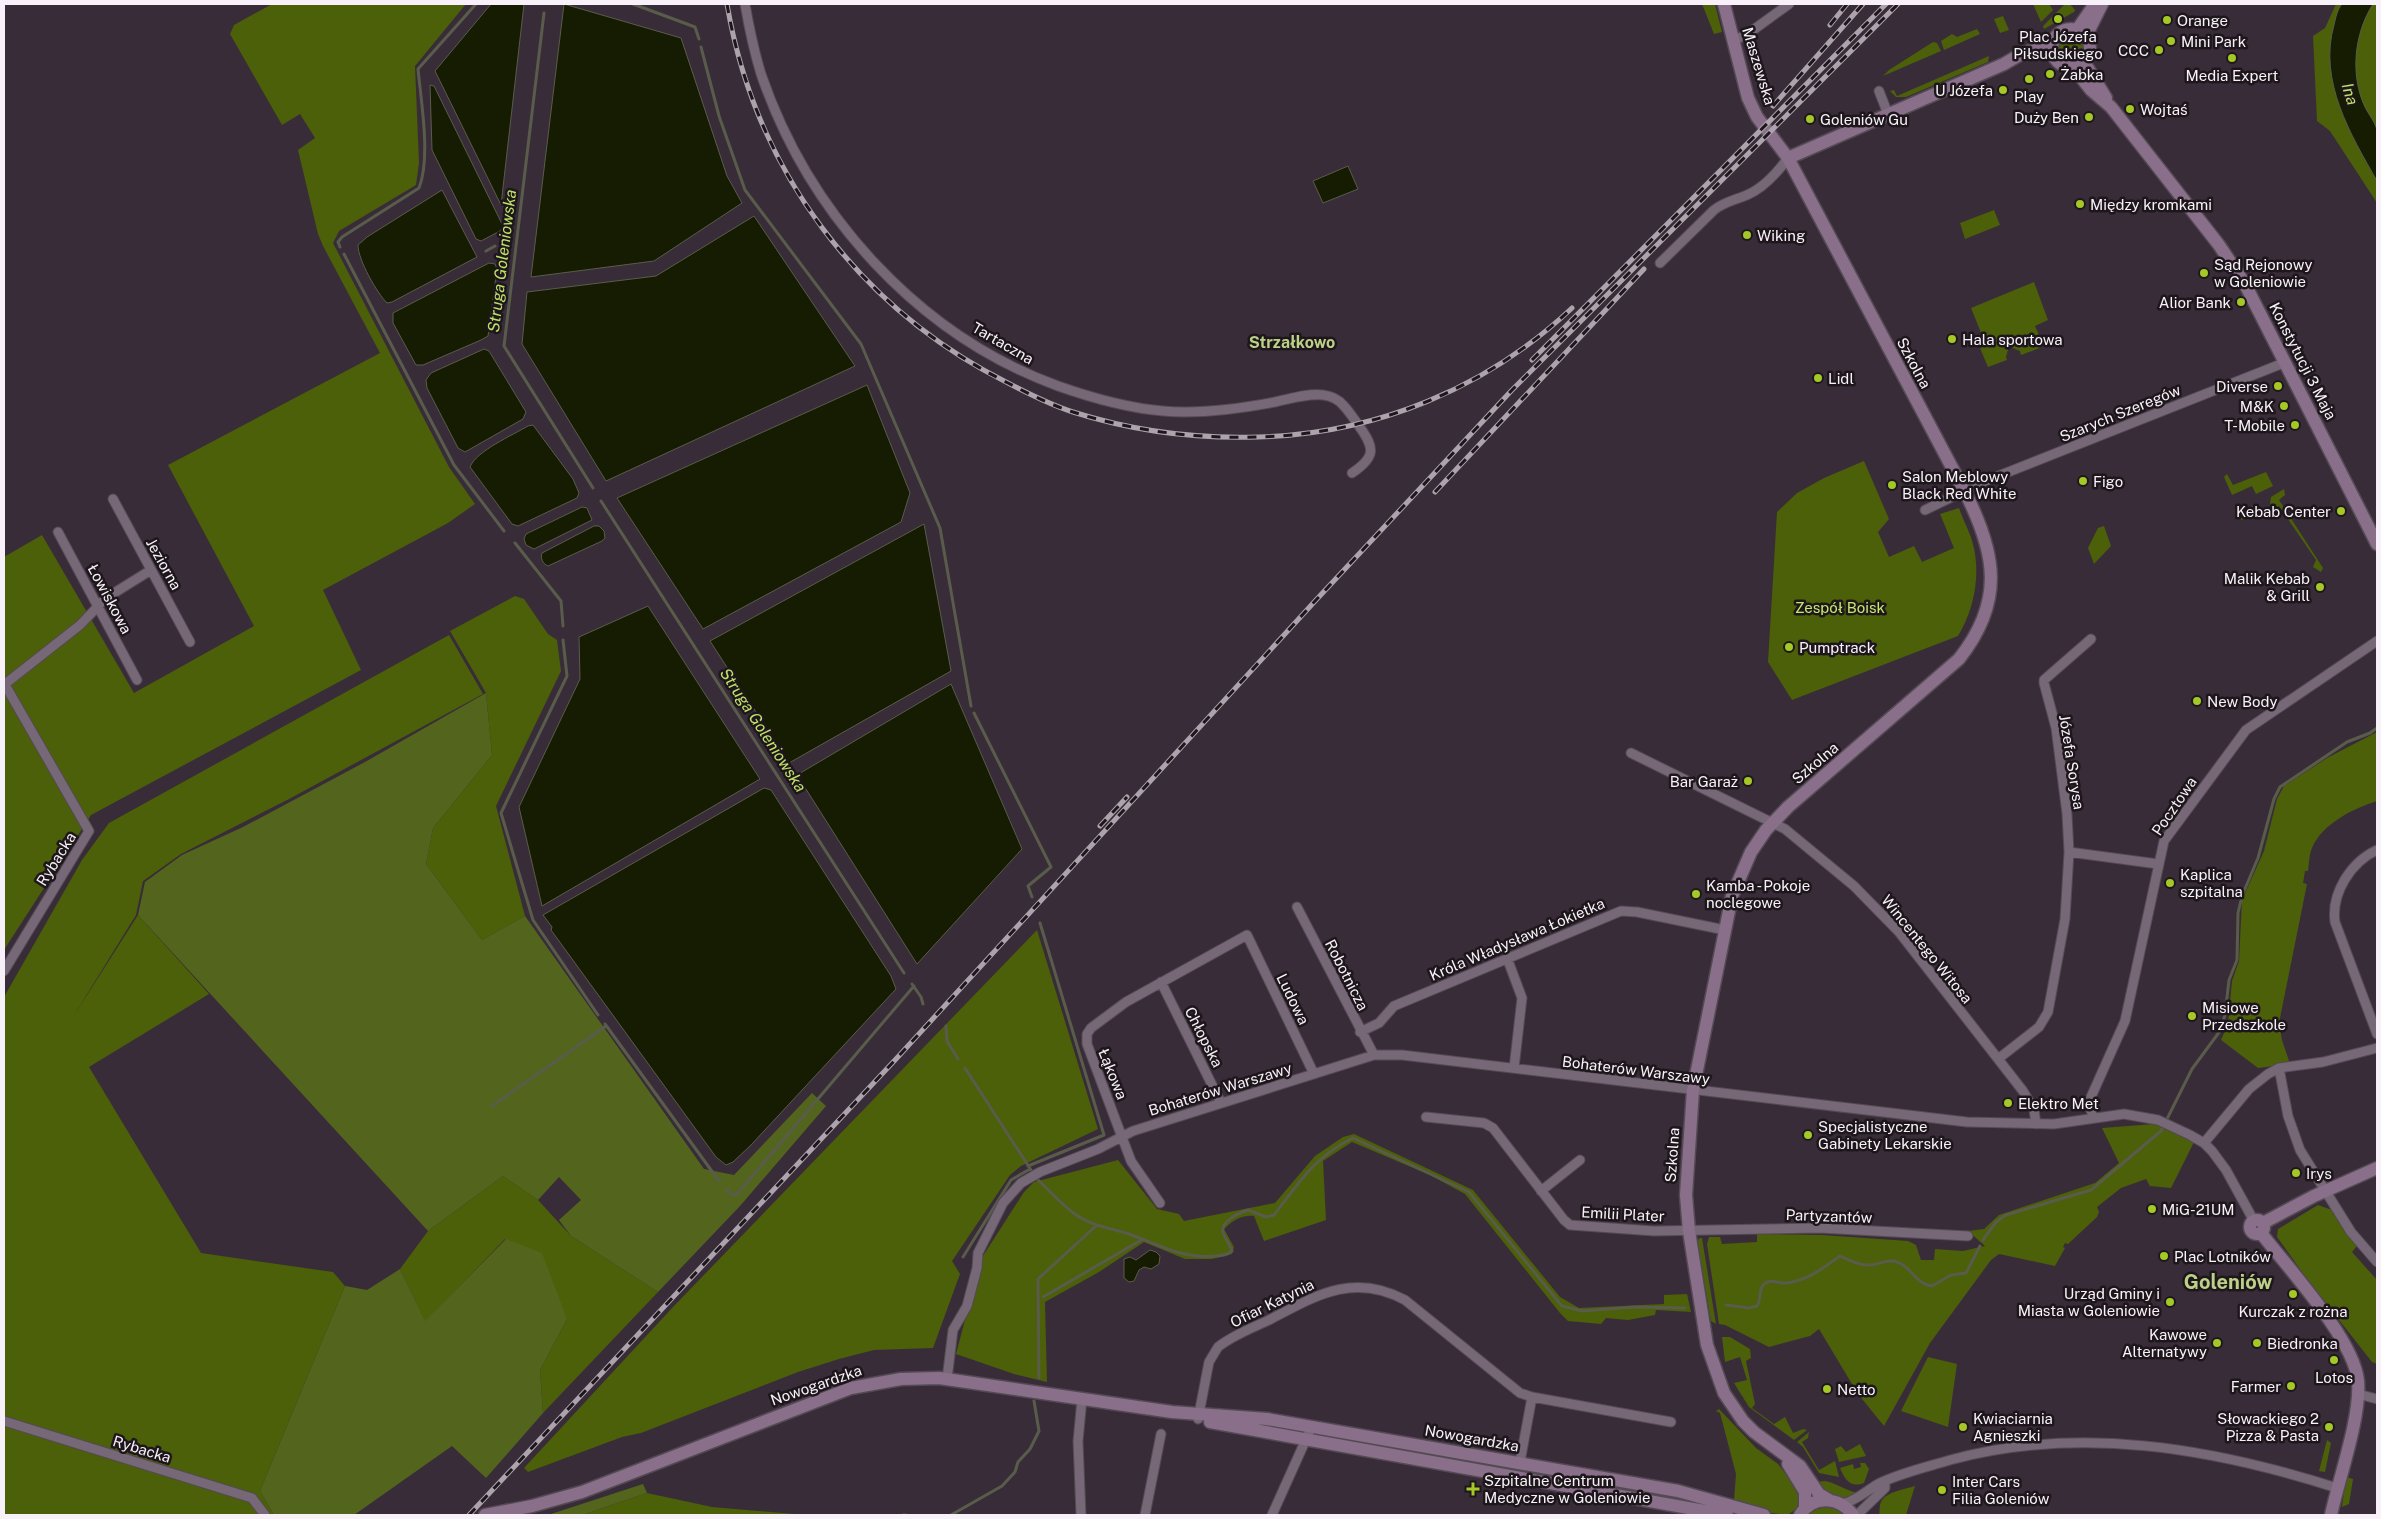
<svg xmlns="http://www.w3.org/2000/svg" width="2381" height="1519" viewBox="0 0 2381 1519" font-family="'Public Sans',sans-serif">
<style>
.green{fill:#4c5f09}
.forest{fill:#53651c}
.water{fill:#151c01;stroke:#595c4b}
.lines{fill:none;stroke-linecap:round;stroke-linejoin:round}
.stream{stroke:#595c4b;stroke-width:3}
.street-casing{stroke:#544a54;stroke-width:11}
.secondary-casing{stroke:#544a54;stroke-width:15}
.street{stroke:#766876;stroke-width:9}
.secondary{stroke:#896f89;stroke-width:12}
.rail-casing{stroke:#ada3ad;stroke-width:5}
.rail{stroke:#1d171c;stroke-width:3;stroke-dasharray:9;stroke-linecap:butt}
.poi-dot{fill:#a4c825;stroke:#1d171c;stroke-width:2}
.labels{text-anchor:middle;dominant-baseline:central;stroke-width:5;stroke-linejoin:round;paint-order:stroke}
.poi-label{font-size:15px;fill:#f9f1f9;stroke:#1d171c;text-anchor:start}
.street-label{font-size:15px;fill:#f9f1f9;stroke:#1d171c}
.park-label{font-size:15px;fill:#c6e86c;stroke:#1d171c}
.water-label{font-size:16px;font-style:italic;fill:#c0e266;stroke:#1d171c}
.neighbourhood-label{font-size:16px;font-weight:bold;fill:#bbd187;stroke:#1d171c}
.district-label{font-size:20px;font-weight:bold;fill:#bbd187;stroke:#1d171c}
</style>
<rect width="100%" height="100%" fill="#392c39"/>
<path class="green" d="M272,4H466L415,66L419,163L416,185L339,231L333,243L449,467L475,504L448,523L323,590L361,670L91,815L4,950V557L42,535L134,693L254,626L168,465L380,353L323,246L318,234L298,150L315,138L300,114L282,125L230,34L234,25Z
M1702,4H1715L1722,32L1714,34Z
M2033,4H2049L2053,10L2041,22Z
M2065,4H2070L2075,10L2074,12L2044,29L2043,26Z
M2336,4H2377V203L2330,131L2317,121L2313,36L2325,28Z
M2003,16L2009,30L2000,33L1994,19Z
M1977,29L1980,34L1944,50L1941,41L1952,34L1957,37Z
M2059 49a12 12 0 1 1 24 0a12 12 0 1 1-24 0Z
M1933,42L1937,43L1941,51L1883,76L1889,70Z
M1989,56L1988,62L1906,97H1896L1890,91L1894,90L1897,96Z
M1994,210L2000,225L1965,239L1960,223Z
M2034,282L2048,320L2035,326L2042,342L2038,344L2040,348L2021,355L2020,351L2013,348L2008,337L2003,339L2008,350L2006,357L2007,360L1988,367L1980,348L1986,345L1971,308Z
M1864,461L1889,519L1878,532L1889,557L1914,546L1922,562L1954,548L1940,514L1959,508C1963,520 1970,532 1973,544C1981,575 1974,610 1958,636L1792,700L1768,662L1777,512L1797,493L1824,478Z
M2266,472L2273,486L2256,494L2252,486L2232,495L2224,477L2227,474L2233,485Z
M2284,489L2285,495L2279,500L2323,568L2321,572L2313,567L2316,560L2279,506L2274,509L2270,505L2271,497Z
M2255,505L2263,511H2255L2243,520L2240,519L2238,512Z
M2104,526L2111,546L2094,564L2088,548L2098,528Z
M515,596L524,599L548,634L557,640L561,671L496,806L525,916L482,940L426,864L433,828L492,755L486,693L450,631Z
M449,635L483,694L289,799L181,854L143,881L136,915L73,1017L138,915L209,994L89,1067L201,1253L333,1272L345,1286L260,1491L274,1515H4V997L82,860L109,823Z
M2377,732V801C2354,808 2322,824 2312,848C2309,855 2309,864 2308,871H2305L2303,883L2307,884L2279,1023L2282,1040L2290,1064L2258,1068L2221,1040L2228,1024L2232,981L2239,961L2242,900L2264,851L2277,799L2284,786L2327,758Z
M1037,930L1098,1129L1021,1166L1010,1175L952,1261L960,1274L933,1348L874,1350L839,1359L798,1372L641,1433L622,1437L528,1472L524,1468L673,1307Z
M2154,1124L2174,1129L2195,1140L2171,1188L2150,1186L2146,1179L2121,1188L2097,1207L2099,1212L2097,1217L2068,1244L2065,1243L2063,1247L2065,1248L2055,1266L1999,1254L1991,1260L1930,1343L1884,1426L1858,1394L1819,1329L1810,1336L1769,1347L1725,1325L1719,1324L1707,1244L1709,1237H1720L1722,1244L1757,1242V1234L1822,1235L1908,1241L1916,1245L1921,1260H1934L1935,1249L1963,1251L1985,1246L1968,1231L1984,1229L1999,1215L2095,1183L2119,1163L2102,1128Z
M1354,1134L1473,1190L1560,1297L1579,1308L1664,1304V1295L1687,1294L1691,1312L1656,1310L1655,1315L1628,1320L1606,1318L1601,1324L1568,1321L1560,1313L1465,1194L1430,1175L1352,1142L1323,1161L1326,1220L1264,1241L1254,1216C1241,1215 1234,1220 1224,1229L1234,1247L1232,1254L1212,1259H1185L1144,1242L1099,1272L1045,1302L1047,1382L1014,1374L956,1354L981,1259L1024,1192L1034,1182L1118,1160L1157,1209L1179,1214L1184,1221L1275,1203L1315,1156L1343,1137Z
M503,1176L538,1200L571,1236L658,1292L543,1413L540,1370L567,1319L505,1239L425,1322L400,1269L428,1231Z
M2318,1205L2329,1209L2332,1208L2357,1243L2355,1244L2357,1246L2352,1252L2377,1280V1364L2372,1362L2310,1283L2277,1237L2278,1229Z
M1700,1238H1702L1716,1324L1711,1321L1697,1241Z
M1722,1337H1730L1750,1349L1751,1358L1746,1361L1755,1404L1752,1408L1774,1424L1785,1417L1793,1433L1803,1429L1807,1430L1794,1440L1749,1407L1734,1383L1747,1380L1740,1357L1725,1362Z
M1928,1357L1957,1364L1948,1427L1901,1411Z
M1719,1409L1756,1448L1778,1464L1800,1493V1503L1797,1508L1788,1515L1770,1513L1734,1500L1736,1474L1720,1413L1716,1411Z
M1809,1432L1808,1438L1802,1442L1819,1470L1835,1461L1839,1477L1819,1473L1803,1447L1797,1442Z
M2327,1440L2331,1443L2325,1472L2319,1471Z
M1860,1444L1866,1456L1839,1462L1835,1449L1841,1446L1846,1452Z
M1860,1463H1865L1869,1469L1864,1483C1850,1488 1845,1480 1840,1468L1853,1464L1854,1469L1861,1467Z
M2346,1477L2353,1479L2349,1504L2342,1507Z
M1825,1481C1837,1483 1846,1491 1858,1493C1837,1502 1831,1497 1815,1482Z
M1915,1486L1906,1515H1879C1880,1512 1879,1506 1881,1502C1885,1492 1906,1489 1915,1486Z
M647,1493L712,1507L807,1515H582Z
M1827,1507L1836,1509L1845,1515H1808L1817,1509Z"/>
<path class="forest" d="M486,693L492,755L433,828L426,864L482,940L525,916L704,1169L734,1175L812,1093L826,1106L740,1206L658,1292L571,1236L559,1220L581,1200L559,1177L538,1200L503,1176L428,1231L138,915L145,882L182,855L243,827L365,762Z
M506,1239L542,1253L567,1319L540,1370L543,1413L486,1478L452,1446L354,1515H274L260,1491L345,1286L367,1290L400,1269L425,1321Z
M643,1484L647,1493L582,1515H548Z"/>
<path class="water" d="M491,4H524L501,205L435,71Z
M564,4L681,38L727,176L742,203L654,261L531,277Z
M2342,4H2373C2354,34 2350,75 2365,107C2369,115 2376,123 2377,131C2379,147 2377,165 2377,181C2351,135 2318,81 2334,25C2336,17 2337,10 2342,4Z
M430,85L434,86L503,226L500,231L481,241L476,239L432,150Z
M1348,166L1358,189L1323,203L1313,181Z
M442,190L477,257L392,302L387,303C377,293 358,260 358,245L367,237Z
M754,216L855,366L606,481L522,344L527,292L656,276Z
M489,263L495,264L497,269L488,336L481,340L423,365H416L393,323V313Z
M484,349L489,351L526,412L523,419L465,452L458,448L427,388L426,380L431,373Z
M867,385L910,493L901,522L703,629L617,498Z
M533,425L573,479L579,493L577,498L518,526L512,524L470,467C476,451 513,435 528,426Z
M582,507L587,508L592,520L534,549L526,545L524,539L526,534Z
M924,524L951,671L789,763L710,641Z
M594,526H599L604,531L605,538L602,541L548,566C543,564 540,558 542,553Z
M648,606L760,779L542,906L519,807L580,679L579,637Z
M951,684L1022,849L917,964L797,775Z
M764,788L771,790L891,976L896,989L751,1145L733,1162L726,1165L716,1157L551,930L552,927L543,915Z
M1150,1250L1156,1252L1160,1256L1159,1264L1151,1269L1144,1267L1139,1270L1134,1281L1129,1282L1124,1278V1259L1130,1257L1136,1260Z"/>
<g class="lines">
<path class="stream" d="M633,4L695,27L699,39
M544,13L504,346L593,488
M701,47L719,116L745,190L861,344L940,528L971,706
M340,247L338,242L342,237L419,188C431,158 421,101 418,69L476,4
M486,251L495,246
M344,254L454,465L504,531
M601,501L904,973
M515,543L561,601L563,626
M563,640L567,676L501,813L533,920L598,1015
M974,713L1051,867L1028,886L1032,897
M912,984L921,997L923,1004
M605,1024L719,1181
M946,1026L947,1041L958,1059
M965,1068L1031,1170
M492,1106L606,1026
M1028,1166L1104,1135L1040,923
M1038,1180C1050,1191 1061,1204 1075,1214C1091,1226 1111,1228 1129,1234C1158,1244 1182,1259 1214,1256C1220,1256 1227,1255 1232,1251C1230,1244 1225,1239 1223,1233C1220,1221 1239,1213 1248,1210L1266,1217L1274,1215C1299,1183 1315,1156 1353,1138L1469,1192L1562,1306L1582,1311L1635,1307L1685,1308
M726,1189L732,1195L737,1194L914,986
M1983,1240L1996,1222L2006,1215L2091,1190L2161,1131L2192,1069L2220,1031L2225,1015L2229,980L2237,960L2238,913L2242,896L2258,858L2274,799L2280,787L2347,742L2370,733L2377,728
M963,1257L1011,1180L1030,1169
M1043,1297L1143,1239
M1726,1305L1749,1308L1757,1306C1762,1299 1758,1289 1764,1284C1772,1278 1779,1284 1787,1283C1809,1280 1823,1268 1840,1256C1849,1260 1860,1266 1870,1265C1879,1265 1888,1258 1897,1262C1911,1266 1916,1285 1932,1286L1951,1275L1966,1273L1980,1246
M1039,1378L1038,1279L1097,1225
M903,1515H906
M951,1515L1002,1486L1015,1472L1018,1462L1030,1449L1039,1431L1034,1401"/>
<defs>
<path id="street" d="M745,4C749,27 754,51 761,74C809,214 918,335 1058,386C1092,398 1127,408 1163,411C1199,414 1239,409 1275,402C1290,399 1307,393 1323,395C1331,396 1338,399 1343,405C1349,411 1354,419 1359,426C1375,448 1376,457 1352,473
M1733,41L1749,33L1789,4
M1879,91L1888,114
M1660,263L1714,210C1724,202 1735,200 1747,195C1764,188 1777,173 1788,158
M113,499L190,642
M1925,510L1983,482L2286,362
M58,532L137,680
M4,683L89,831L4,971
M5,684L80,625L106,598L151,570
M1631,753L1785,829L1854,886L1899,932L2023,1091L2034,1110L2036,1124
M2377,850C2351,862 2331,893 2335,922L2377,1034
M2069,852L2158,864
M1297,907L1374,1055
M1507,958L1522,998L1514,1068
M1161,982L1221,1103
M1360,1032L1379,1023L1394,1006L1621,911L1637,912L1725,930
M1998,1059L2039,1027L2048,1012L2065,919L2069,852L2067,814L2056,728L2044,683V680L2091,639
M2279,1068L2288,1116L2300,1150L2351,1232L2377,1262
M1426,1117L1484,1123L1493,1128L1564,1220L1570,1225L1654,1231L1819,1228L1968,1236
M2093,1118L2090,1106L2091,1097L2125,1021L2164,841L2246,730L2377,641
M2204,1143L2249,1089L2268,1074L2279,1068L2323,1062L2377,1048
M1541,1191L1580,1160
M1160,1203L1131,1161L1087,1044V1034L1091,1028L1126,1002L1247,935L1314,1074
M947,1379L953,1330L967,1306L977,1268L978,1253L1003,1203L1021,1183L1040,1172L1098,1149L1133,1131L1374,1055H1402L1967,1122L2054,1124L2124,1114L2158,1120L2190,1135L2204,1143L2212,1151L2226,1170L2254,1221
M2358,1394L2377,1399
M1198,1419L1209,1362L1218,1347C1233,1335 1252,1328 1269,1320C1315,1296 1353,1272 1405,1300L1520,1393L1532,1397L1671,1422
M4,1421L252,1498L265,1515
M1520,1462L1532,1397
M1842,1504C1856,1501 1866,1491 1878,1484C1900,1473 1927,1467 1950,1460C2079,1425 2212,1448 2337,1488
M1081,1515L1078,1441L1082,1399
M1145,1515L1161,1434
M1272,1515L1312,1426
M1857,1515L1885,1488V1481"/>
<path id="secondary" d="M1724,4L1748,98L1757,117L1788,158L1965,492C1996,553 2005,601 1959,659L1788,807L1766,830L1751,852L1732,896L1693,1090L1686,1195L1689,1231L1707,1345L1724,1393L1743,1421L1754,1432L1800,1466L1819,1494L1829,1500
M2052 48a19 19 0 1 1 38 0a19 19 0 1 1-38 0Z
M2077,30L2095,4
M2086,36L2102,4
M2084,62L2106,98
M2073,67L2091,90L2111,107L2219,245L2245,284L2377,544
M1788,158L2004,64L2021,54L2052,43
M2250 1227a7 7 0 1 1 14 0a7 7 0 1 1-14 0Z
M2263,1223L2314,1196L2377,1168
M2261,1233C2288,1268 2354,1339 2358,1381C2361,1417 2339,1478 2331,1515
M1210,1422L1727,1515
M1788,1464L1805,1492V1508
M485,1515L532,1506L582,1492L851,1388L901,1379L939,1378L1172,1412L1267,1419L1678,1491L1764,1515
M1800,1515C1813,1495 1839,1496 1853,1515"/>
</defs>
<use href="#street" class="street-casing"/>
<use href="#secondary" class="secondary-casing"/>
<use href="#street" class="street"/>
<use href="#secondary" class="secondary"/>
<defs>
<path id="rail" d="M727,4C755,169 858,308 1008,383C1029,394 1051,405 1073,412C1133,431 1196,439 1258,437C1376,434 1487,388 1572,308
M1830,25L1847,4
M1773,106L1863,4
M1532,360L1886,4
M1435,492L1644,269
M1100,826L1127,797
M469,1515L896,1059L1316,600L1512,390L1898,4"/>
</defs>
<use href="#rail" class="rail-casing"/>
<use href="#rail" class="rail"/>
</g>
<g class="poi-dot">
<circle cx="2058" cy="19" r="5"/>
<circle cx="2167" cy="20" r="5"/>
<circle cx="2171" cy="41" r="5"/>
<circle cx="2159" cy="50" r="5"/>
<circle cx="2232" cy="58" r="5"/>
<circle cx="2050" cy="74" r="5"/>
<circle cx="2029" cy="79" r="5"/>
<circle cx="2003" cy="90" r="5"/>
<circle cx="2130" cy="109" r="5"/>
<circle cx="2089" cy="117" r="5"/>
<circle cx="1810" cy="119" r="5"/>
<circle cx="2080" cy="204" r="5"/>
<circle cx="1747" cy="235" r="5"/>
<circle cx="2204" cy="273" r="5"/>
<circle cx="2241" cy="302" r="5"/>
<circle cx="1952" cy="339" r="5"/>
<circle cx="1818" cy="378" r="5"/>
<circle cx="2278" cy="386" r="5"/>
<circle cx="2284" cy="406" r="5"/>
<circle cx="2295" cy="425" r="5"/>
<circle cx="2083" cy="481" r="5"/>
<circle cx="1892" cy="485" r="5"/>
<circle cx="2341" cy="511" r="5"/>
<circle cx="2320" cy="587" r="5"/>
<circle cx="1789" cy="647" r="5"/>
<circle cx="2197" cy="701" r="5"/>
<circle cx="1748" cy="781" r="5"/>
<circle cx="2170" cy="883" r="5"/>
<circle cx="1696" cy="894" r="5"/>
<circle cx="2192" cy="1016" r="5"/>
<circle cx="2008" cy="1103" r="5"/>
<circle cx="1808" cy="1135" r="5"/>
<circle cx="2296" cy="1173" r="5"/>
<circle cx="2152" cy="1209" r="5"/>
<circle cx="2164" cy="1256" r="5"/>
<circle cx="2293" cy="1294" r="5"/>
<circle cx="2170" cy="1302" r="5"/>
<circle cx="2217" cy="1343" r="5"/>
<circle cx="2257" cy="1343" r="5"/>
<circle cx="2334" cy="1360" r="5"/>
<circle cx="2291" cy="1386" r="5"/>
<circle cx="1827" cy="1389" r="5"/>
<circle cx="1963" cy="1427" r="5"/>
<circle cx="2329" cy="1427" r="5"/>
<path d="M1470.5 1481.5h5v5h5v5h-5v5h-5v-5h-5v-5h5z"/>
<circle cx="1942" cy="1490" r="5"/>
</g>
<g class="labels">
<g class="poi-label">
<text x="2177" y="20">Orange</text>
<text x="2058" y="36" text-anchor="middle">Plac Józefa<tspan x="2058" dy="17">Piłsudskiego</tspan></text>
<text x="2181" y="41">Mini Park</text>
<text x="2149" y="50" text-anchor="end">CCC</text>
<text x="2060" y="74">Żabka</text>
<text x="2232" y="75" text-anchor="middle">Media Expert</text>
<text x="1993" y="90" text-anchor="end">U Józefa</text>
<text x="2029" y="96" text-anchor="middle">Play</text>
<text x="2140" y="109">Wojtaś</text>
<text x="2079" y="117" text-anchor="end">Duży Ben</text>
<text x="1820" y="119">Goleniów Gu</text>
<text x="2090" y="204">Między kromkami</text>
<text x="1757" y="235">Wiking</text>
<text x="2214" y="264">Sąd Rejonowy<tspan x="2214" dy="17">w Goleniowie</tspan></text>
<text x="2231" y="302" text-anchor="end">Alior Bank</text>
<text x="1962" y="339">Hala sportowa</text>
<text x="1828" y="378">Lidl</text>
<text x="2268" y="386" text-anchor="end">Diverse</text>
<text x="2274" y="406" text-anchor="end">M&amp;K</text>
<text x="2285" y="425" text-anchor="end">T-Mobile</text>
<text x="1902" y="476">Salon Meblowy<tspan x="1902" dy="17">Black Red White</tspan></text>
<text x="2093" y="481">Figo</text>
<text x="2331" y="511" text-anchor="end">Kebab Center</text>
<text x="2310" y="578" text-anchor="end">Malik Kebab<tspan x="2310" dy="17">&amp; Grill</tspan></text>
<text x="1799" y="647">Pumptrack</text>
<text x="2207" y="701">New Body</text>
<text x="1738" y="781" text-anchor="end">Bar Garaż</text>
<text x="2180" y="874">Kaplica<tspan x="2180" dy="17">szpitalna</tspan></text>
<text x="1706" y="885">Kamba - Pokoje<tspan x="1706" dy="17">noclegowe</tspan></text>
<text x="2202" y="1007">Misiowe<tspan x="2202" dy="17">Przedszkole</tspan></text>
<text x="2018" y="1103">Elektro Met</text>
<text x="1818" y="1126">Specjalistyczne<tspan x="1818" dy="17">Gabinety Lekarskie</tspan></text>
<text x="2306" y="1173">Irys</text>
<text x="2162" y="1209">MiG-21UM</text>
<text x="2174" y="1256">Plac Lotników</text>
<text x="2160" y="1293" text-anchor="end">Urząd Gminy i<tspan x="2160" dy="17">Miasta w Goleniowie</tspan></text>
<text x="2293" y="1311" text-anchor="middle">Kurczak z rożna</text>
<text x="2207" y="1334" text-anchor="end">Kawowe<tspan x="2207" dy="17">Alternatywy</tspan></text>
<text x="2267" y="1343">Biedronka</text>
<text x="2334" y="1377" text-anchor="middle">Lotos</text>
<text x="2281" y="1386" text-anchor="end">Farmer</text>
<text x="1837" y="1389">Netto</text>
<text x="1973" y="1418">Kwiaciarnia<tspan x="1973" dy="17">Agnieszki</tspan></text>
<text x="2319" y="1418" text-anchor="end">Słowackiego 2<tspan x="2319" dy="17">Pizza &amp; Pasta</tspan></text>
<text x="1484" y="1480">Szpitalne Centrum<tspan x="1484" dy="17">Medyczne w Goleniowie</tspan></text>
<text x="1952" y="1481">Inter Cars<tspan x="1952" dy="17">Filia Goleniów</tspan></text>
</g>
<g class="street-label">
<text transform="translate(1759 66) rotate(73)">Maszewska</text>
<text transform="translate(1003 343) rotate(30)">Tartaczna</text>
<text transform="translate(2303 361) rotate(63)">Konstytucji 3 Maja</text>
<text transform="translate(1914 363) rotate(62)">Szkolna</text>
<text transform="translate(2120 413) rotate(-22)">Szarych Szeregów</text>
<text transform="translate(164 564) rotate(61)">Jeziorna</text>
<text transform="translate(110 599) rotate(62)">Łowiskowa</text>
<text transform="translate(2072 762) rotate(81)">Józefa Sorysa</text>
<text transform="translate(1815 763) rotate(-40)">Szkolna</text>
<text transform="translate(2174 806) rotate(-56)">Pocztowa</text>
<text transform="translate(56 859) rotate(-58)">Rybacka</text>
<text transform="translate(1517 939) rotate(-23)">Króla Władysława Łokietka</text>
<text transform="translate(1927 949) rotate(51)">Wincentego Witosa</text>
<text transform="translate(1347 975) rotate(63)">Robotnicza</text>
<text transform="translate(1293 999) rotate(64)">Ludowa</text>
<text transform="translate(1204 1037) rotate(63)">Chłopska</text>
<text transform="translate(1636 1070) rotate(7)">Bohaterów Warszawy</text>
<text transform="translate(1113 1074) rotate(68)">Łąkowa</text>
<text transform="translate(1220 1089) rotate(-17)">Bohaterów Warszawy</text>
<text transform="translate(1672 1155) rotate(-86)">Szkolna</text>
<text transform="translate(1623 1214) rotate(3)">Emilii Plater</text>
<text transform="translate(1829 1216) rotate(2)">Partyzantów</text>
<text transform="translate(1272 1303) rotate(-26)">Ofiar Katynia</text>
<text transform="translate(816 1385) rotate(-19)">Nowogardzka</text>
<text transform="translate(1472 1438) rotate(10)">Nowogardzka</text>
<text transform="translate(142 1449) rotate(17)">Rybacka</text>
</g>
<g class="park-label">
<text x="1840" y="607">Zespół Boisk</text>
</g>
<g class="water-label">
<text transform="translate(2350 94) rotate(73)">Ina</text>
<text transform="translate(502 261) rotate(-83)">Struga Goleniowska</text>
<text transform="translate(763 730) rotate(57)">Struga Goleniowska</text>
</g>
<g class="neighbourhood-label">
<text x="1292" y="342">Strzałkowo</text>
</g>
<g class="district-label">
<text x="2228" y="1282">Goleniów</text>
</g>
</g>
<rect width="2381" height="1519" fill="none" stroke="#f9f1f9" stroke-width="10"/>
</svg>
